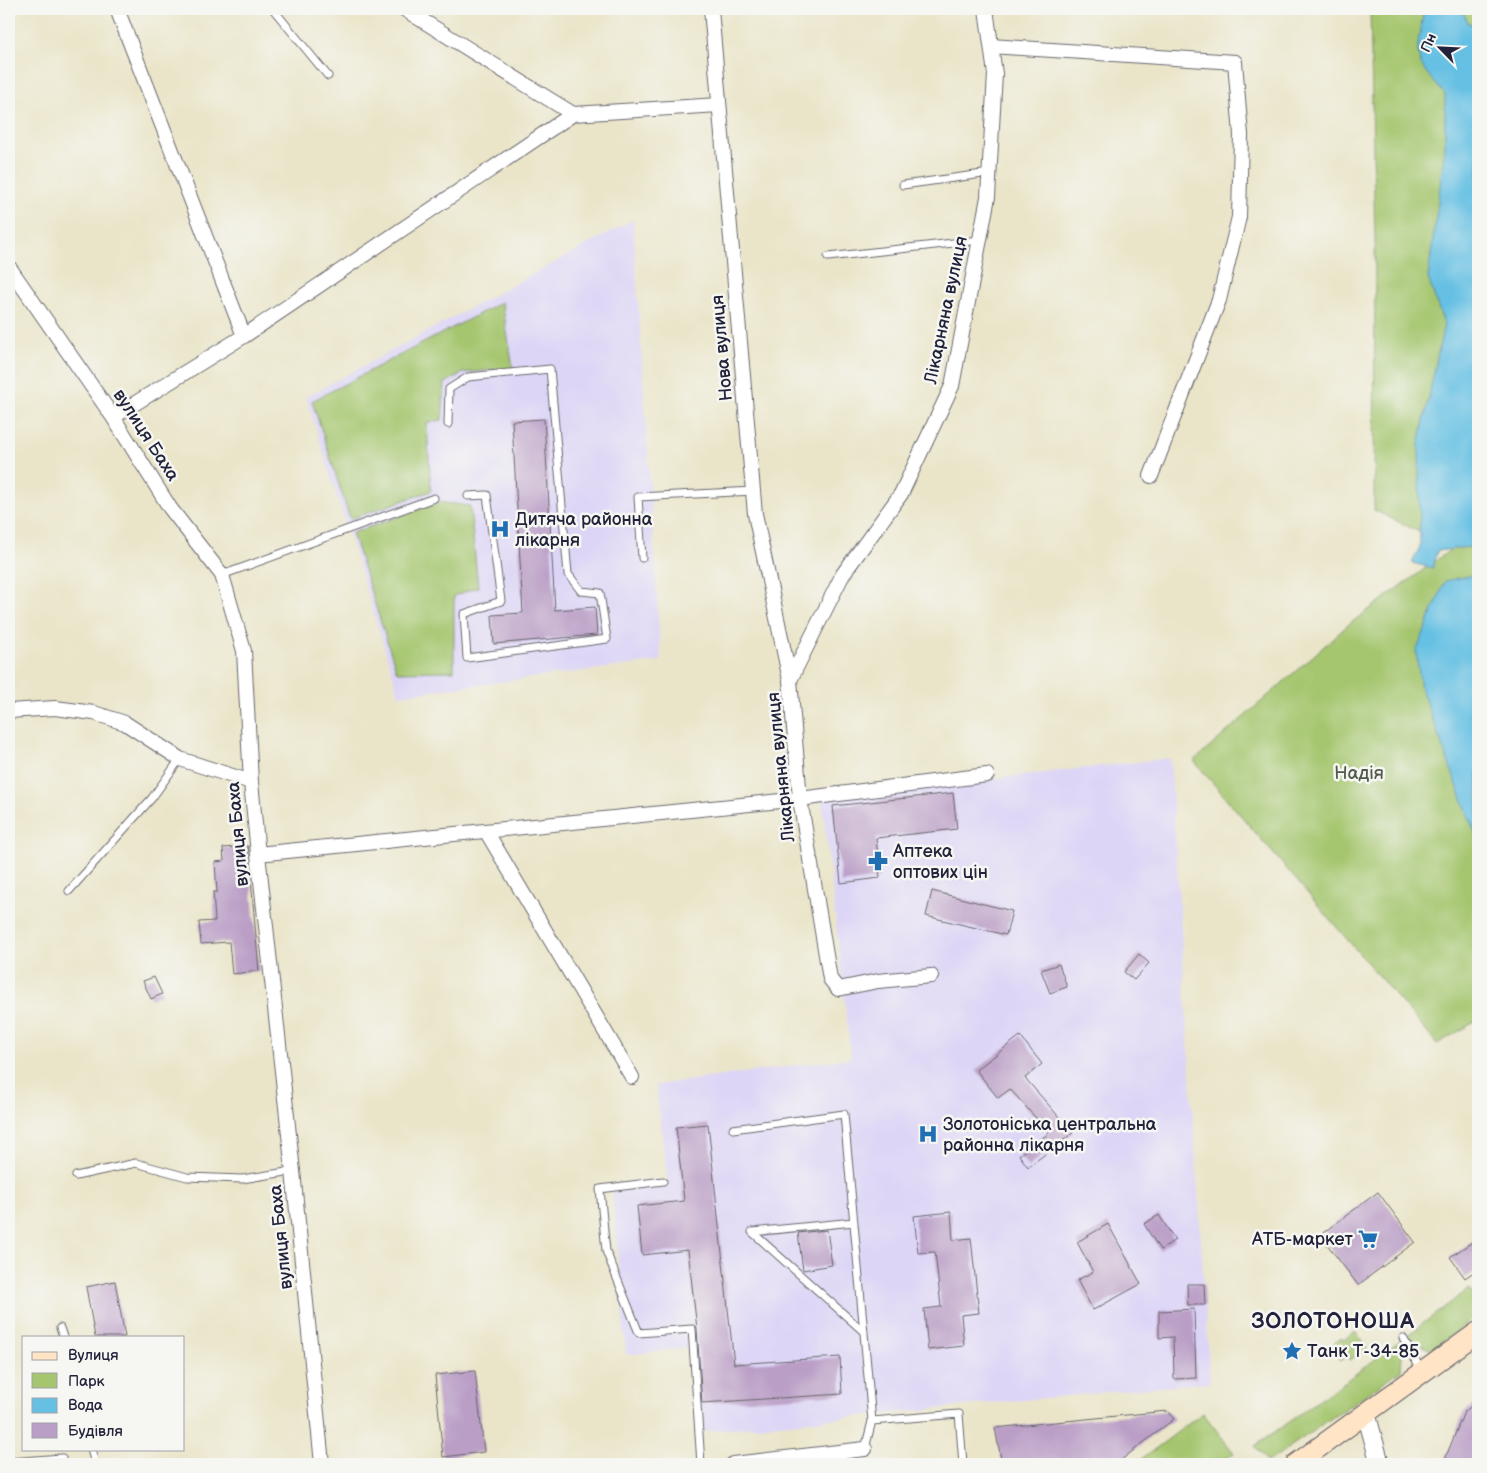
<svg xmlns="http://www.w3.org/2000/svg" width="1487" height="1473" viewBox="0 0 1487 1473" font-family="'Balsamiq Sans',sans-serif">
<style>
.built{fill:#ddd5f6}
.green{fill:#a5c66e;stroke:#647454}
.water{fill:#65c0e3;stroke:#44718f}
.building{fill:#ba9ec6}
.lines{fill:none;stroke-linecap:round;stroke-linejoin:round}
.service-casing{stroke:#68666d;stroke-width:9}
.minor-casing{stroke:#68666d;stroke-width:16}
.tertiary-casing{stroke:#68666d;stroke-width:20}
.secondary-casing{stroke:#68666d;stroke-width:22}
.service{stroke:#fff;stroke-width:7}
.minor{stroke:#fff;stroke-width:14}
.tertiary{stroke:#fff;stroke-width:18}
.secondary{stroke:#ffe4c6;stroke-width:20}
.labels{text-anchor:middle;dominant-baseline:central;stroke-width:5;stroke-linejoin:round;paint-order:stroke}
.street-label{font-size:18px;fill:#22223b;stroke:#f6f6f2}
.poi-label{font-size:18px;fill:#22223b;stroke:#f6f6f2;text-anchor:start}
.park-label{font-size:18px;fill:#505b4d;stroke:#f6f6f2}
.district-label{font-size:22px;font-weight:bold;letter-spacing:1px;fill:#22223b;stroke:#f6f6f2}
</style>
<rect width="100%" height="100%" fill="#f6f6f2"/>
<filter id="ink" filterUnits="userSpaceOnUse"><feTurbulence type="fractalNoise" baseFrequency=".02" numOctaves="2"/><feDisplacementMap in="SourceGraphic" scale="10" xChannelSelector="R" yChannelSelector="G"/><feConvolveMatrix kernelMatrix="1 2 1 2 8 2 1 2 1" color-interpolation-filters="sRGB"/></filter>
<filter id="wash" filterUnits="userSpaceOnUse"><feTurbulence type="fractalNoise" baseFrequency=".0096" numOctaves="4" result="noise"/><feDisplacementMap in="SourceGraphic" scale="20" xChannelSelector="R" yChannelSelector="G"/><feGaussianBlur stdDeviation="1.12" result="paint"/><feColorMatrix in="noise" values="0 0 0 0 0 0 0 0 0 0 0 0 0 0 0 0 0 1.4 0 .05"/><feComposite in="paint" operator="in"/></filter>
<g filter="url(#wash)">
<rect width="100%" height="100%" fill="#eae5c9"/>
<path class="built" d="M633,220L661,661L399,695L306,397Z
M1170,758L1210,1382L697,1432L692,1347L626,1355L612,1189L668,1183L656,1085L851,1058L822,799Z"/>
<path class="green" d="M1370,9H1478V521L1469,526L1419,532L1374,510L1375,243Z
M502,302L513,368L463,373L445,383L442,420L427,423L431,491L350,519L312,401Z
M440,502L470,506L478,587L454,596V671L397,672L352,533Z
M1478,535V1020L1437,1044L1194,761L1348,625L1464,540Z
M1469,1289L1478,1302V1315L1432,1350L1403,1338L1401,1370L1268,1462L1255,1446L1354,1375Z
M1356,1332L1367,1349L1350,1360L1348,1356L1341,1361L1336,1353L1339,1351L1334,1343L1342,1337L1344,1340Z
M1203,1413L1234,1453L1219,1464H1135Z"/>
<path class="water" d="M1424,9H1462L1468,23L1478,26V546L1437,551L1433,568L1412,563L1420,547L1419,445L1444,324L1428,278L1445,148V94C1410,57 1416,56 1424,9Z
M1478,574V841L1421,689L1416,652L1445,581Z"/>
<g id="blocks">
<path class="building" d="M544,419L555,610L595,607L597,635L494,644L492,615L523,613L512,421Z
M953,793L957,829L876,838L880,878L841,883L833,806Z
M248,846L259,971L232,974L229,942L201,944L199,922L215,921L213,892H217L215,862L224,861L223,848Z
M932,891L1012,911L1006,935L926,916Z
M1139,954L1149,963L1134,980L1124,972Z
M1059,964L1067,987L1050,993L1041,970Z
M154,977L162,994L151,999L143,981Z
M1020,1036L1042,1064L1025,1078L1073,1133L1028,1167L1019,1155L1049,1133L1010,1089L998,1098L976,1070Z
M708,1124L734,1364L840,1357L842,1394L702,1403L697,1329L688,1250L642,1255L637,1206L684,1201L676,1127Z
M1378,1192L1415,1242L1358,1285L1320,1235Z
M951,1212L953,1240L971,1238L979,1313L961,1315L964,1346L928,1350L924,1309L941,1307L935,1252L918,1253L914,1216Z
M1159,1215L1175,1240L1160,1250L1144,1224Z
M1108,1224L1141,1284L1093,1310L1077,1280L1093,1272L1077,1242Z
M827,1230L832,1265L803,1270L798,1233Z
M1478,1238V1269L1465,1278L1450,1257Z
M115,1281L125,1337H95L86,1287Z
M1187,1284H1204L1205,1305H1188Z
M1194,1309L1196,1378L1174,1379L1173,1337L1159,1338V1311Z
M475,1371L484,1452L443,1457L435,1375Z
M1478,1401V1464H1443L1464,1412Z
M1167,1411L1174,1419L1116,1464H1002L995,1428Z"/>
</g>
</g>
<g filter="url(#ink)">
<use href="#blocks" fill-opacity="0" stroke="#68666d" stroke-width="1"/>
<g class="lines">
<defs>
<path id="service" d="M273,9L328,76
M903,185L990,173
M828,257L980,240
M448,424L449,389L468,377L550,369L568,574L581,591L600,593L607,639L467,658L464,614L501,601L487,495L468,496
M642,558L638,497L754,491
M222,575L434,498
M69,891L152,798L180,759
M733,1129L844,1114L872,1421L865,1449
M76,1176L136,1163L187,1177L242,1179L293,1171
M663,1181L600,1189L606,1251L639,1333L692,1329L701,1464
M854,1222L752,1232L864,1332
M60,1328L63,1337
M1403,1338L1421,1370
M872,1421L959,1414L963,1464
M91,1449L95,1464
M9,1462L62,1458"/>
<path id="minor" d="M117,9L244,336
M404,9L573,114
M711,9L755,514L790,680L800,799L830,979L838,989L878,981L931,976
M991,46L1235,62L1241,135L1239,217L1219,300L1151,476
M9,267L113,417L170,508L222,575L244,651L251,782L258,854L293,1171L322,1464
M113,417L244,336L573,114L719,105
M790,680L843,574L901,494L952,386L988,197L995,74L986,9
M9,711L55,708L94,713L125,723L180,759L251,782
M486,831L632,1077
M258,854L800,799L987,775
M733,1464L865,1449"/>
<path id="tertiary" d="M1366,1413L1380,1464"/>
<path id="secondary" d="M1296,1464L1478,1332"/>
</defs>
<use href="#service" class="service-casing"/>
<use href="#minor" class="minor-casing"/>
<use href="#tertiary" class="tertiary-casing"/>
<use href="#secondary" class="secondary-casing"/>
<use href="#service" class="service"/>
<use href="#minor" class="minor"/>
<use href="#tertiary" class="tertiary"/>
<use href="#secondary" class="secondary"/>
</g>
</g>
<defs>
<symbol id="hospital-bare" viewBox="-9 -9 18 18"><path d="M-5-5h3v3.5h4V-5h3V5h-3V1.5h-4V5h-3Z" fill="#1f6fb2" stroke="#f6f6f2" stroke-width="2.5" paint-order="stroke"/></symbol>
<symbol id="pharmacy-bare" viewBox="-9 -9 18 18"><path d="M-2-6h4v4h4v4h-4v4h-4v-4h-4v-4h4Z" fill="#1f6fb2" stroke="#f6f6f2" stroke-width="2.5" paint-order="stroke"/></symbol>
<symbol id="supermarket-bare" viewBox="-9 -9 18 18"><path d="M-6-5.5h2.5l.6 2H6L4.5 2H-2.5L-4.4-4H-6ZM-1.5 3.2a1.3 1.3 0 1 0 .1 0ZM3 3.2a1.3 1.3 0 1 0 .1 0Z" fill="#1f6fb2" stroke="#f6f6f2" stroke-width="2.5" paint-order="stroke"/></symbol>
<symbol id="sight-bare" viewBox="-9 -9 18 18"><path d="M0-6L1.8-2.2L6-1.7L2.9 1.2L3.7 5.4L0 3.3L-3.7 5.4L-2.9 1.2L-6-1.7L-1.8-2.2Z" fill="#1f6fb2" stroke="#f6f6f2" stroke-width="2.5" paint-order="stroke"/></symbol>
</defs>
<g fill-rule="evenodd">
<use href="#hospital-bare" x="486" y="515" width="28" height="28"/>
<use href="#pharmacy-bare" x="864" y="847" width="28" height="28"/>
<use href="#hospital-bare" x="914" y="1120" width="28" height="28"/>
<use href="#supermarket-bare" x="1354" y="1225" width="28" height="28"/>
<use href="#sight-bare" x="1278" y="1337" width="28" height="28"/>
</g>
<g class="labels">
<g class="street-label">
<text transform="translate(946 310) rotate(-78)">Лікарняна вулиця</text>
<text transform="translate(722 348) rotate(-95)">Нова вулиця</text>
<text transform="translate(146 435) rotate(57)">вулиця Баха</text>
<text transform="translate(781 767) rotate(-96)">Лікарняна вулиця</text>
<text transform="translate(238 834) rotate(-95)">вулиця Баха</text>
<text transform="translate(281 1237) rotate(-96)">вулиця Баха</text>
</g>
<g class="poi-label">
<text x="515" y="519">Дитяча районна<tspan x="515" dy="21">лікарня</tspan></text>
<text x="893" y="851">Аптека<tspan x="893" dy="21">оптових цін</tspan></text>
<text x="943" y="1124">Золотоніська центральна<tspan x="943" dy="21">районна лікарня</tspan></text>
<text x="1353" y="1239" text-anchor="end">АТБ-маркет</text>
<text x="1307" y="1351">Танк Т-34-85</text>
</g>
<g class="park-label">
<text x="1359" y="773">Надія</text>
</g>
<g class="district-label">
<text x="1333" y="1321">ЗОЛОТОНОША</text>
</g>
</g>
<rect width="1487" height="1473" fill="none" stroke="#f6f6f2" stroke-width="30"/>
<rect x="22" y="1336" width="162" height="115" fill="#f6f6f2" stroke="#a1a1a9"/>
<rect x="32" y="1352" width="25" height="8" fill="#ffe4c6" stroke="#a1a1a9"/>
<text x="68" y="1360" font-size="15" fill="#22223b">Вулиця</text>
<rect x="32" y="1373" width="25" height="15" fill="#a5c66e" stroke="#a1a1a9"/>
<text x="68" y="1386" font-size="15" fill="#22223b">Парк</text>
<rect x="32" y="1398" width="25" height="15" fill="#65c0e3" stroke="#a1a1a9"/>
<text x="68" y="1410" font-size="15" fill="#22223b">Вода</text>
<rect x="32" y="1423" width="25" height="15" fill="#ba9ec6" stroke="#a1a1a9"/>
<text x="68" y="1436" font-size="15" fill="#22223b">Будівля</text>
<g transform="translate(1440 48) rotate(294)" stroke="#f6f6f2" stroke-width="4" paint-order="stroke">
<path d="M0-4L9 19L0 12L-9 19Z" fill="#22223b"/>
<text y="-8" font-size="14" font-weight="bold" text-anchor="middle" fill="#22223b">Пн</text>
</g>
</svg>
